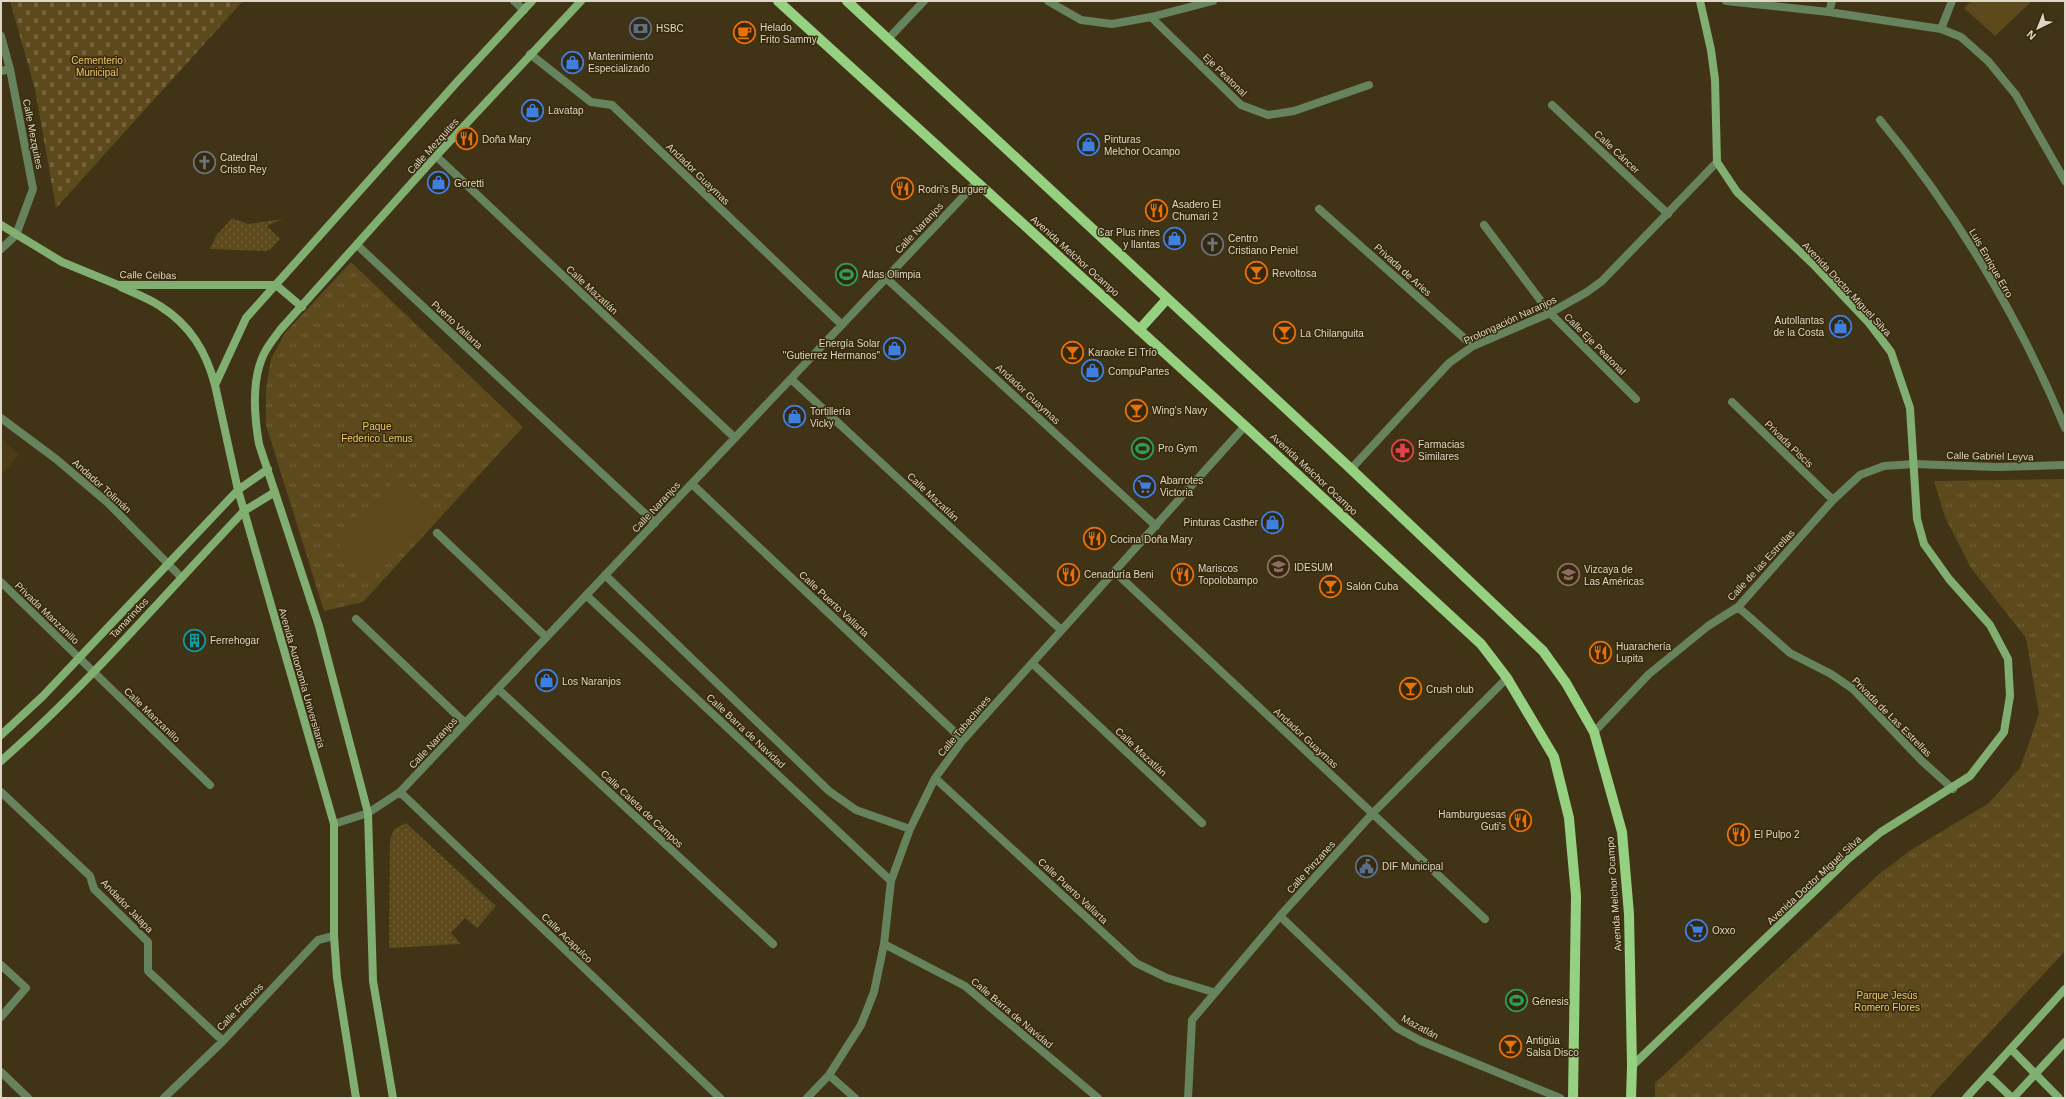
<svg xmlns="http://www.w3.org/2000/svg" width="2066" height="1099" viewBox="0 0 2066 1099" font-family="Arial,sans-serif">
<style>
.built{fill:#4c3c16}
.grass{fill:url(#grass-dots)}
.cemetery{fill:url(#cemetery-stones)}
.park{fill:url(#park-tufts)}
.pitch{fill:#5c491c}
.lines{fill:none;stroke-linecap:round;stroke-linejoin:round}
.street{stroke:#66835d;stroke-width:8}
.secondary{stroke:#81af71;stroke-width:8}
.primary{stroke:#95d180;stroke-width:10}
.labels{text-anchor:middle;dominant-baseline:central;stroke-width:3;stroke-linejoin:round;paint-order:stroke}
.poi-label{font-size:10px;fill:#dfd7c6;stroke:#36290b;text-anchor:start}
.park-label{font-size:10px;fill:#efc76c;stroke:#36290b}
.street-label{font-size:10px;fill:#dfd7c6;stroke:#36290b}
</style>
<defs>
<pattern id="grass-dots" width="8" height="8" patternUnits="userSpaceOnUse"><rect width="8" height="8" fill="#5c491c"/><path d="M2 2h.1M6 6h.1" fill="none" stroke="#73623c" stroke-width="1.8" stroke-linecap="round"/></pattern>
<pattern id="cemetery-stones" width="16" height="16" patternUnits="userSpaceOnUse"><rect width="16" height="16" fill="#5c491c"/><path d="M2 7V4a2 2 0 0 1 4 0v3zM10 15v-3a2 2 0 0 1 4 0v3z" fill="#73623c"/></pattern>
<pattern id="park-tufts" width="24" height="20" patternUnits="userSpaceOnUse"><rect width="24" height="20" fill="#5c491c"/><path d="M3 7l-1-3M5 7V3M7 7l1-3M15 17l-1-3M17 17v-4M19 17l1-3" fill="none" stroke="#73623c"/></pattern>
</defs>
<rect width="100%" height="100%" fill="#403316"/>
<path class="built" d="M1,438L19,455L1,475Z"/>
<path class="grass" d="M232,218L248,224L283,219L267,226L280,239L271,249L265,251L210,249L216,236Z
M406,823L496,906L477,928L465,918L451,933L461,944L389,948L390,840L394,829Z"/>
<path class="cemetery" d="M10,1H243L56,208L35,89Z"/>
<path class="park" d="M351,262L523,427L363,602L324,611L266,425V389L271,359L285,333Z
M2065,479V951L1929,1098H1655V1083L1879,874L1911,850L1989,803L2020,768L2039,714L2026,638L1971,568L1945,517L1934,481Z"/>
<path class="pitch" d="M1971,1H2032L1995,36L1964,8Z
M397,479L433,513L373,577L337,543Z"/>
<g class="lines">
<path class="street" d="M514,1L524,10
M1048,1L1081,20L1112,24L1151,17L1213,1
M1726,1L1829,12L1941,29L1961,37L1988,61L2016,95L2065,181
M1829,12L1832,1
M1151,17L1241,105L1268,115L1294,111L1369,85
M1941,29L1952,1
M1,36L10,69L33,189L16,235L1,249
M888,39L924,1
M530,54L591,102L612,105L842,325
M1,71L10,69
M1552,105L1668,214
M1880,120C1956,212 2020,319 2065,428
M436,156L735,438
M1319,209L1473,346
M1484,225L1550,313L1636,399
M357,245L655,523
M886,278L1156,526
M791,379L1061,630
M1732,402L1833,500
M1,418L56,459L108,503L181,577
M1351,469L1449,363L1473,346L1550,313L1587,292L1602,281L1717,162
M692,484L963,740
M437,533L546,637
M1115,572L1485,919
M605,575L829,791L856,810L910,829
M1,582L210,785
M586,595L891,881
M1738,607L1790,653L1831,674L1853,689L1922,761L1953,789
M356,619L465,723
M1032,663L1202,823
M498,689L773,944
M1594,732L1649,674L1708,626L1738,607L1833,500L1860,475L1884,466L1914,464L1996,467L2065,465
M935,778L1136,963L1167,978L1213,992
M1,792L90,876L94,889L148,942V971L223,1041
M400,792L720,1098
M334,824L368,813L400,792L977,182
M1280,916L1397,1028L1421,1041L1560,1098
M884,944L965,986L1098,1098
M1,965L26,988L1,1017
M1,1072L28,1098
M829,1075L855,1098
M164,1098L223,1041L318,940L334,936
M807,1098L829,1075L861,1025L874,992L884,944L891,881L910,829L935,778L963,740L1245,426
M1188,1098L1192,1020L1280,916L1372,814L1507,678"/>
<path class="secondary" d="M1,225L62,262L118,285H276L302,307
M121,287C134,293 148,298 160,306C190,325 206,351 215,385
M1,735L43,696L238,490L268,469
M1,761C88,685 164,595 244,511L275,492
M2011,1049L2059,1098
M1632,1066L1847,860L1881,832L1970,776L2004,732L2010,696L2008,659L1990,625L1949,579L1924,544L1917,519L1910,408L1891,352L1869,323L1813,264L1737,192L1717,162L1715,80L1711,50L1700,1
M1988,1075L2012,1098
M356,1098L337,978L334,936V824L238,490L215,385L246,318L457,82L532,1
M393,1098L373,981L368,813L319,626L259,444C254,415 251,376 266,350C270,343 275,337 280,330L436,156L581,1
M1966,1098L2065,989
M2013,1098L2065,1042"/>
<path class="primary" d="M778,1L1245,426L1481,644L1507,678L1554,757L1569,818L1576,896L1573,1098
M847,1L1351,469L1543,651L1566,683L1594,732L1622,832L1629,914L1632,1066L1631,1098
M1139,330L1167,299"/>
</g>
<defs>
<symbol id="bank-ring" viewBox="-11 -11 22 22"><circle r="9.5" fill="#36290b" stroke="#5c6f8a" stroke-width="1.5"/><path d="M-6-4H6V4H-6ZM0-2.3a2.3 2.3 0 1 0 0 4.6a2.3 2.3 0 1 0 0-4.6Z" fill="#5c6f8a"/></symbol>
<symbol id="cafe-ring" viewBox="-11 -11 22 22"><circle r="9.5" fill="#36290b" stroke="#e8710a" stroke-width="1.5"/><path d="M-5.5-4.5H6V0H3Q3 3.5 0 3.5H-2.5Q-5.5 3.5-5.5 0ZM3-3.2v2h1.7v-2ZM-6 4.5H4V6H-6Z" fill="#e8710a"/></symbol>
<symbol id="shop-ring" viewBox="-11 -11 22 22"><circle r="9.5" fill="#36290b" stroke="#3f7fe0" stroke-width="1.5"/><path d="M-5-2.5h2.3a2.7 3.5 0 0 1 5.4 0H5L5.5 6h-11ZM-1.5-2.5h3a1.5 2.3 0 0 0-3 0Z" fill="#3f7fe0"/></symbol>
<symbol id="restaurant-ring" viewBox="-11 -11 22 22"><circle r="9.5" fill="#36290b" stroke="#e8710a" stroke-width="1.5"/><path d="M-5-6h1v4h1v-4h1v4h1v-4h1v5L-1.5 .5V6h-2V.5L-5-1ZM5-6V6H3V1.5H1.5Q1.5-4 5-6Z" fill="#e8710a"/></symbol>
<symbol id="church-ring" viewBox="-11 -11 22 22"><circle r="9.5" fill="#36290b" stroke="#6b7280" stroke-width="1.5"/><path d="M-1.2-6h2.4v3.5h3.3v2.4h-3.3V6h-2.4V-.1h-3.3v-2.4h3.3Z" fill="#6b7280"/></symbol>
<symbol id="bar-ring" viewBox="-11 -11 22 22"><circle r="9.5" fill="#36290b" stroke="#e8710a" stroke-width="1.5"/><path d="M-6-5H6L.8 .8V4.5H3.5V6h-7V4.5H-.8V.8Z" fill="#e8710a"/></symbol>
<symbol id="stadium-ring" viewBox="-11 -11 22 22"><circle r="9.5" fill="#36290b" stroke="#2e9e5b" stroke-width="1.5"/><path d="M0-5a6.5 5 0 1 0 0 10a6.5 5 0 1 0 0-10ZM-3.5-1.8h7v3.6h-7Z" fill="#2e9e5b"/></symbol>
<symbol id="pharmacy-ring" viewBox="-11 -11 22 22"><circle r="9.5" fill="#36290b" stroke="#e0444e" stroke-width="1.5"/><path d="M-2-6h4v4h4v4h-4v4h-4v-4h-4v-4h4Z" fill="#e0444e"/></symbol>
<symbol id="supermarket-ring" viewBox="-11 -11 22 22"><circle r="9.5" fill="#36290b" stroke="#3f7fe0" stroke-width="1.5"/><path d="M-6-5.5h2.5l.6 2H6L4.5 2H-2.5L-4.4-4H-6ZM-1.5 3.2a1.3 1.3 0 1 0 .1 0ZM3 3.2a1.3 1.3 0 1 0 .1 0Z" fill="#3f7fe0"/></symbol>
<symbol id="university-ring" viewBox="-11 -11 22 22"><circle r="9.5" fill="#36290b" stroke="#8d6e63" stroke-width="1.5"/><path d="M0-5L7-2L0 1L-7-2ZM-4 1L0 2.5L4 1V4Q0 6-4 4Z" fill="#8d6e63"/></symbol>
<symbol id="building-ring" viewBox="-11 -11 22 22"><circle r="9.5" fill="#36290b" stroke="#0f9aa8" stroke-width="1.5"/><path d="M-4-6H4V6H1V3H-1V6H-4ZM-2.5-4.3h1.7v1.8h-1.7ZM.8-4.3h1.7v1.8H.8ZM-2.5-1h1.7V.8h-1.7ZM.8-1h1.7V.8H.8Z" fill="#0f9aa8"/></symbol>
<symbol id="civic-ring" viewBox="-11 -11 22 22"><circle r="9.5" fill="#36290b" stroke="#5c6f8a" stroke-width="1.5"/><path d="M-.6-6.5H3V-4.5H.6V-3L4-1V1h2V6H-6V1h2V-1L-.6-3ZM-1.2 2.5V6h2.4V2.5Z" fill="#5c6f8a"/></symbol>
</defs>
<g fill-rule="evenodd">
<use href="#bank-ring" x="628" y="16" width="25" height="25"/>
<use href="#cafe-ring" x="732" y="20" width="25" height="25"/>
<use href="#shop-ring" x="560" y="50" width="25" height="25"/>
<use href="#shop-ring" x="520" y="98" width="25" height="25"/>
<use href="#restaurant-ring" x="454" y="126" width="25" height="25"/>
<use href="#shop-ring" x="1076" y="132" width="25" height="25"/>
<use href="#church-ring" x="192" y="150" width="25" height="25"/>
<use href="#shop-ring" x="426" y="170" width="25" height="25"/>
<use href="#restaurant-ring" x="890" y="176" width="25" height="25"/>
<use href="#restaurant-ring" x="1144" y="198" width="25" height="25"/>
<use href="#shop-ring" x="1162" y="226" width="25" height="25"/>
<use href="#church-ring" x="1200" y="232" width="25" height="25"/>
<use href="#bar-ring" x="1244" y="260" width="25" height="25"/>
<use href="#stadium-ring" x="834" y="262" width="25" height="25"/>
<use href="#shop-ring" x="1828" y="314" width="25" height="25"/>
<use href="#bar-ring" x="1272" y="320" width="25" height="25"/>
<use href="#shop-ring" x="882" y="336" width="25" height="25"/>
<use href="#bar-ring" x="1060" y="340" width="25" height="25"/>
<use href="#shop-ring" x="1080" y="358" width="25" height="25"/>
<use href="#bar-ring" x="1124" y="398" width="25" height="25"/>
<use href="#shop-ring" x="782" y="404" width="25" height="25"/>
<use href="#stadium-ring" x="1130" y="436" width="25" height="25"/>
<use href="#pharmacy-ring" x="1390" y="438" width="25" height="25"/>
<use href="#supermarket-ring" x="1132" y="474" width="25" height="25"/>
<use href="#shop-ring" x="1260" y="510" width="25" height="25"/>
<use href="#restaurant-ring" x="1082" y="526" width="25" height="25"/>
<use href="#university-ring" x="1266" y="554" width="25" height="25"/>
<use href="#restaurant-ring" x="1056" y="562" width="25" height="25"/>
<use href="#restaurant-ring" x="1170" y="562" width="25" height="25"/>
<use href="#university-ring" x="1556" y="562" width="25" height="25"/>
<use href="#bar-ring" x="1318" y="574" width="25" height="25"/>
<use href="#building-ring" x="182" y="628" width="25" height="25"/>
<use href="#restaurant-ring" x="1588" y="640" width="25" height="25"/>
<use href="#shop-ring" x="534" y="668" width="25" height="25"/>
<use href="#bar-ring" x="1398" y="676" width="25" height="25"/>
<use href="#restaurant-ring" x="1508" y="808" width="25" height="25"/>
<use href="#restaurant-ring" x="1726" y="822" width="25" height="25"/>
<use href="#civic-ring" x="1354" y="854" width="25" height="25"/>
<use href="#supermarket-ring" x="1684" y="918" width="25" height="25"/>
<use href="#stadium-ring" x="1504" y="988" width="25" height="25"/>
<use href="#bar-ring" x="1498" y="1034" width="25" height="25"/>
</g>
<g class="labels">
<g class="poi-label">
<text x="760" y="27">Helado<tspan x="760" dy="12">Frito Sammy</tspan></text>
<text x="656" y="28">HSBC</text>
<text x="588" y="56">Mantenimiento<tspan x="588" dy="12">Especializado</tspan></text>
<text x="548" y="110">Lavatap</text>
<text x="482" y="139">Doña Mary</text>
<text x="1104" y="139">Pinturas<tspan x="1104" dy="12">Melchor Ocampo</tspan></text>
<text x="220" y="157">Catedral<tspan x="220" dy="12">Cristo Rey</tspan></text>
<text x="454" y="183">Goretti</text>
<text x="918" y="189">Rodri's Burguer</text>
<text x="1172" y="204">Asadero El<tspan x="1172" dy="12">Chumari 2</tspan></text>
<text x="1160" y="232" text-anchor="end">Car Plus rines<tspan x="1160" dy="12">y llantas</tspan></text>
<text x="1228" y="238">Centro<tspan x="1228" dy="12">Cristiano Peniel</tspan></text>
<text x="1272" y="273">Revoltosa</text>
<text x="862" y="274">Atlas Olimpia</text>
<text x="1824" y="320" text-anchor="end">Autollantas<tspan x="1824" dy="12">de la Costa</tspan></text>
<text x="1300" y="333">La Chilanguita</text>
<text x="880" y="343" text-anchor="end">Energía Solar<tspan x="880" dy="12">"Gutierrez Hermanos"</tspan></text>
<text x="1088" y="352">Karaoke El Trío</text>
<text x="1108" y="371">CompuPartes</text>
<text x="1152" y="410">Wing's Navy</text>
<text x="810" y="411">Tortillería<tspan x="810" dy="12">Vicky</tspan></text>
<text x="1418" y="444">Farmacias<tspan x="1418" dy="12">Similares</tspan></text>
<text x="1158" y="448">Pro Gym</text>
<text x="1160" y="480">Abarrotes<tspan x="1160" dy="12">Victoria</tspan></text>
<text x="1258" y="522" text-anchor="end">Pinturas Casther</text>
<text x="1110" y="539">Cocina Doña Mary</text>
<text x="1294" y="567">IDESUM</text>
<text x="1198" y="568">Mariscos<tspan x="1198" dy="12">Topolobampo</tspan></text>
<text x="1584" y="569">Vizcaya de<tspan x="1584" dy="12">Las Américas</tspan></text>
<text x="1084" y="574">Cenaduría Beni</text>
<text x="1346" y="586">Salón Cuba</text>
<text x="210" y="640">Ferrehogar</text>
<text x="1616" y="646">Huarachería<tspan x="1616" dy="12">Lupita</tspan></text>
<text x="562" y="681">Los Naranjos</text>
<text x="1426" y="689">Crush club</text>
<text x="1506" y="814" text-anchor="end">Hamburguesas<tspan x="1506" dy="12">Guti's</tspan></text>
<text x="1754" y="834">El Pulpo 2</text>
<text x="1382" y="866">DIF Municipal</text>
<text x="1712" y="930">Oxxo</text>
<text x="1532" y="1001">Génesis</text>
<text x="1526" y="1040">Antigüa<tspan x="1526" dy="12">Salsa Disco</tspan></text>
</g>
<g class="park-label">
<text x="97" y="60">Cementerio<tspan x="97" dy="12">Municipal</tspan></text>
<text x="377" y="426">Paque<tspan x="377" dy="12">Federico Lemus</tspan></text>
<text x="1887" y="995">Parque Jesús<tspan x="1887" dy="12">Romero Flores</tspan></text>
</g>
<g class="street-label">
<text transform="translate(1225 75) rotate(44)">Eje Peatonal</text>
<text transform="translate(33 134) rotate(79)">Calle Mezquites</text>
<text transform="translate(433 146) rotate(-48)">Calle Mezquites</text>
<text transform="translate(1617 152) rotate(43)">Calle Cáncer</text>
<text transform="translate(698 174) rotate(44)">Andador Guaymas</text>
<text transform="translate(919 228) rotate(-47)">Calle Naranjos</text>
<text transform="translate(1075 256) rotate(42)">Avenida Melchor Ocampo</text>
<text transform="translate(1991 263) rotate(60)">Luis Enrique Erro</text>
<text transform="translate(1403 270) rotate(42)">Privada de Aries</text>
<text transform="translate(148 275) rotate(1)">Calle Ceibas</text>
<text transform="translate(1847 289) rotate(47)">Avenida Doctor Miguel Silva</text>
<text transform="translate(592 290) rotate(43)">Calle Mazatlán</text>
<text transform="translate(1510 320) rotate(-25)">Prolongación Naranjos</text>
<text transform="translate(457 325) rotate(43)">Puerto Vallarta</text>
<text transform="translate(1595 344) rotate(45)">Calle Eje Peatonal</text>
<text transform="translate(1028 394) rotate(43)">Andador Guaymas</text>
<text transform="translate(1789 444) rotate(44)">Privada Piscis</text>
<text transform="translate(1990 456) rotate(1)">Calle Gabriel Leyva</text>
<text transform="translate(1314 474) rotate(43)">Avenida Melchor Ocampo</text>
<text transform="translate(102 486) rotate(42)">Andador Tolimán</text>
<text transform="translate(933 497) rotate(43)">Calle Mazatlán</text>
<text transform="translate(656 507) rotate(-47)">Calle Naranjos</text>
<text transform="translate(1761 565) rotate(-47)">Calle de las Estrellas</text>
<text transform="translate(834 604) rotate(43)">Calle Puerto Vallarta</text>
<text transform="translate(47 613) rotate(44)">Privada Manzanillo</text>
<text transform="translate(129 618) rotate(-47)">Tamarindos</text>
<text transform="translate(302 678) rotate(74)">Avenida Autonomía Universitaria</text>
<text transform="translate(152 715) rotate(44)">Calle Manzanillo</text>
<text transform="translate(1892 717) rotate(45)">Privada de Las Estrellas</text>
<text transform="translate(964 726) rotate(-50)">Calle Tabachines</text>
<text transform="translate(746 731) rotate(43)">Calle Barra de Navidad</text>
<text transform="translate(1306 738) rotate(43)">Andador Guaymas</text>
<text transform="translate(433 743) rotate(-47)">Calle Naranjos</text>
<text transform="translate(1141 752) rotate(43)">Calle Mazatlán</text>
<text transform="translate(642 809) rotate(43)">Calle Caleta de Campos</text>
<text transform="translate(1311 867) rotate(-48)">Calle Pinzanes</text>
<text transform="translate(1814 880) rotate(-43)">Avenida Doctor Miguel Silva</text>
<text transform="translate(1073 891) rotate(43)">Calle Puerto Vallarta</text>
<text transform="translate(1614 894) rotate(-94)">Avenida Melchor Ocampo</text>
<text transform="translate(127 906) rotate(46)">Andador Jalapa</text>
<text transform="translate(567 938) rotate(44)">Calle Acapulco</text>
<text transform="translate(240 1007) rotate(-46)">Calle Fresnos</text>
<text transform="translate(1012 1013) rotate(40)">Calle Barra de Navidad</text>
<text transform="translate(1420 1027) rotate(28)">Mazatlán</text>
</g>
</g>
<rect width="2066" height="1099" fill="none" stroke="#dfd7c6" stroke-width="4"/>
<g transform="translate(2038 28) rotate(223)" stroke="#36290b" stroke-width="3" paint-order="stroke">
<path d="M0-3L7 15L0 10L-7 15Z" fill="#dfd7c6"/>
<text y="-6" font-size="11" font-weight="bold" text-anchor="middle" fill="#dfd7c6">N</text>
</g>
</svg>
